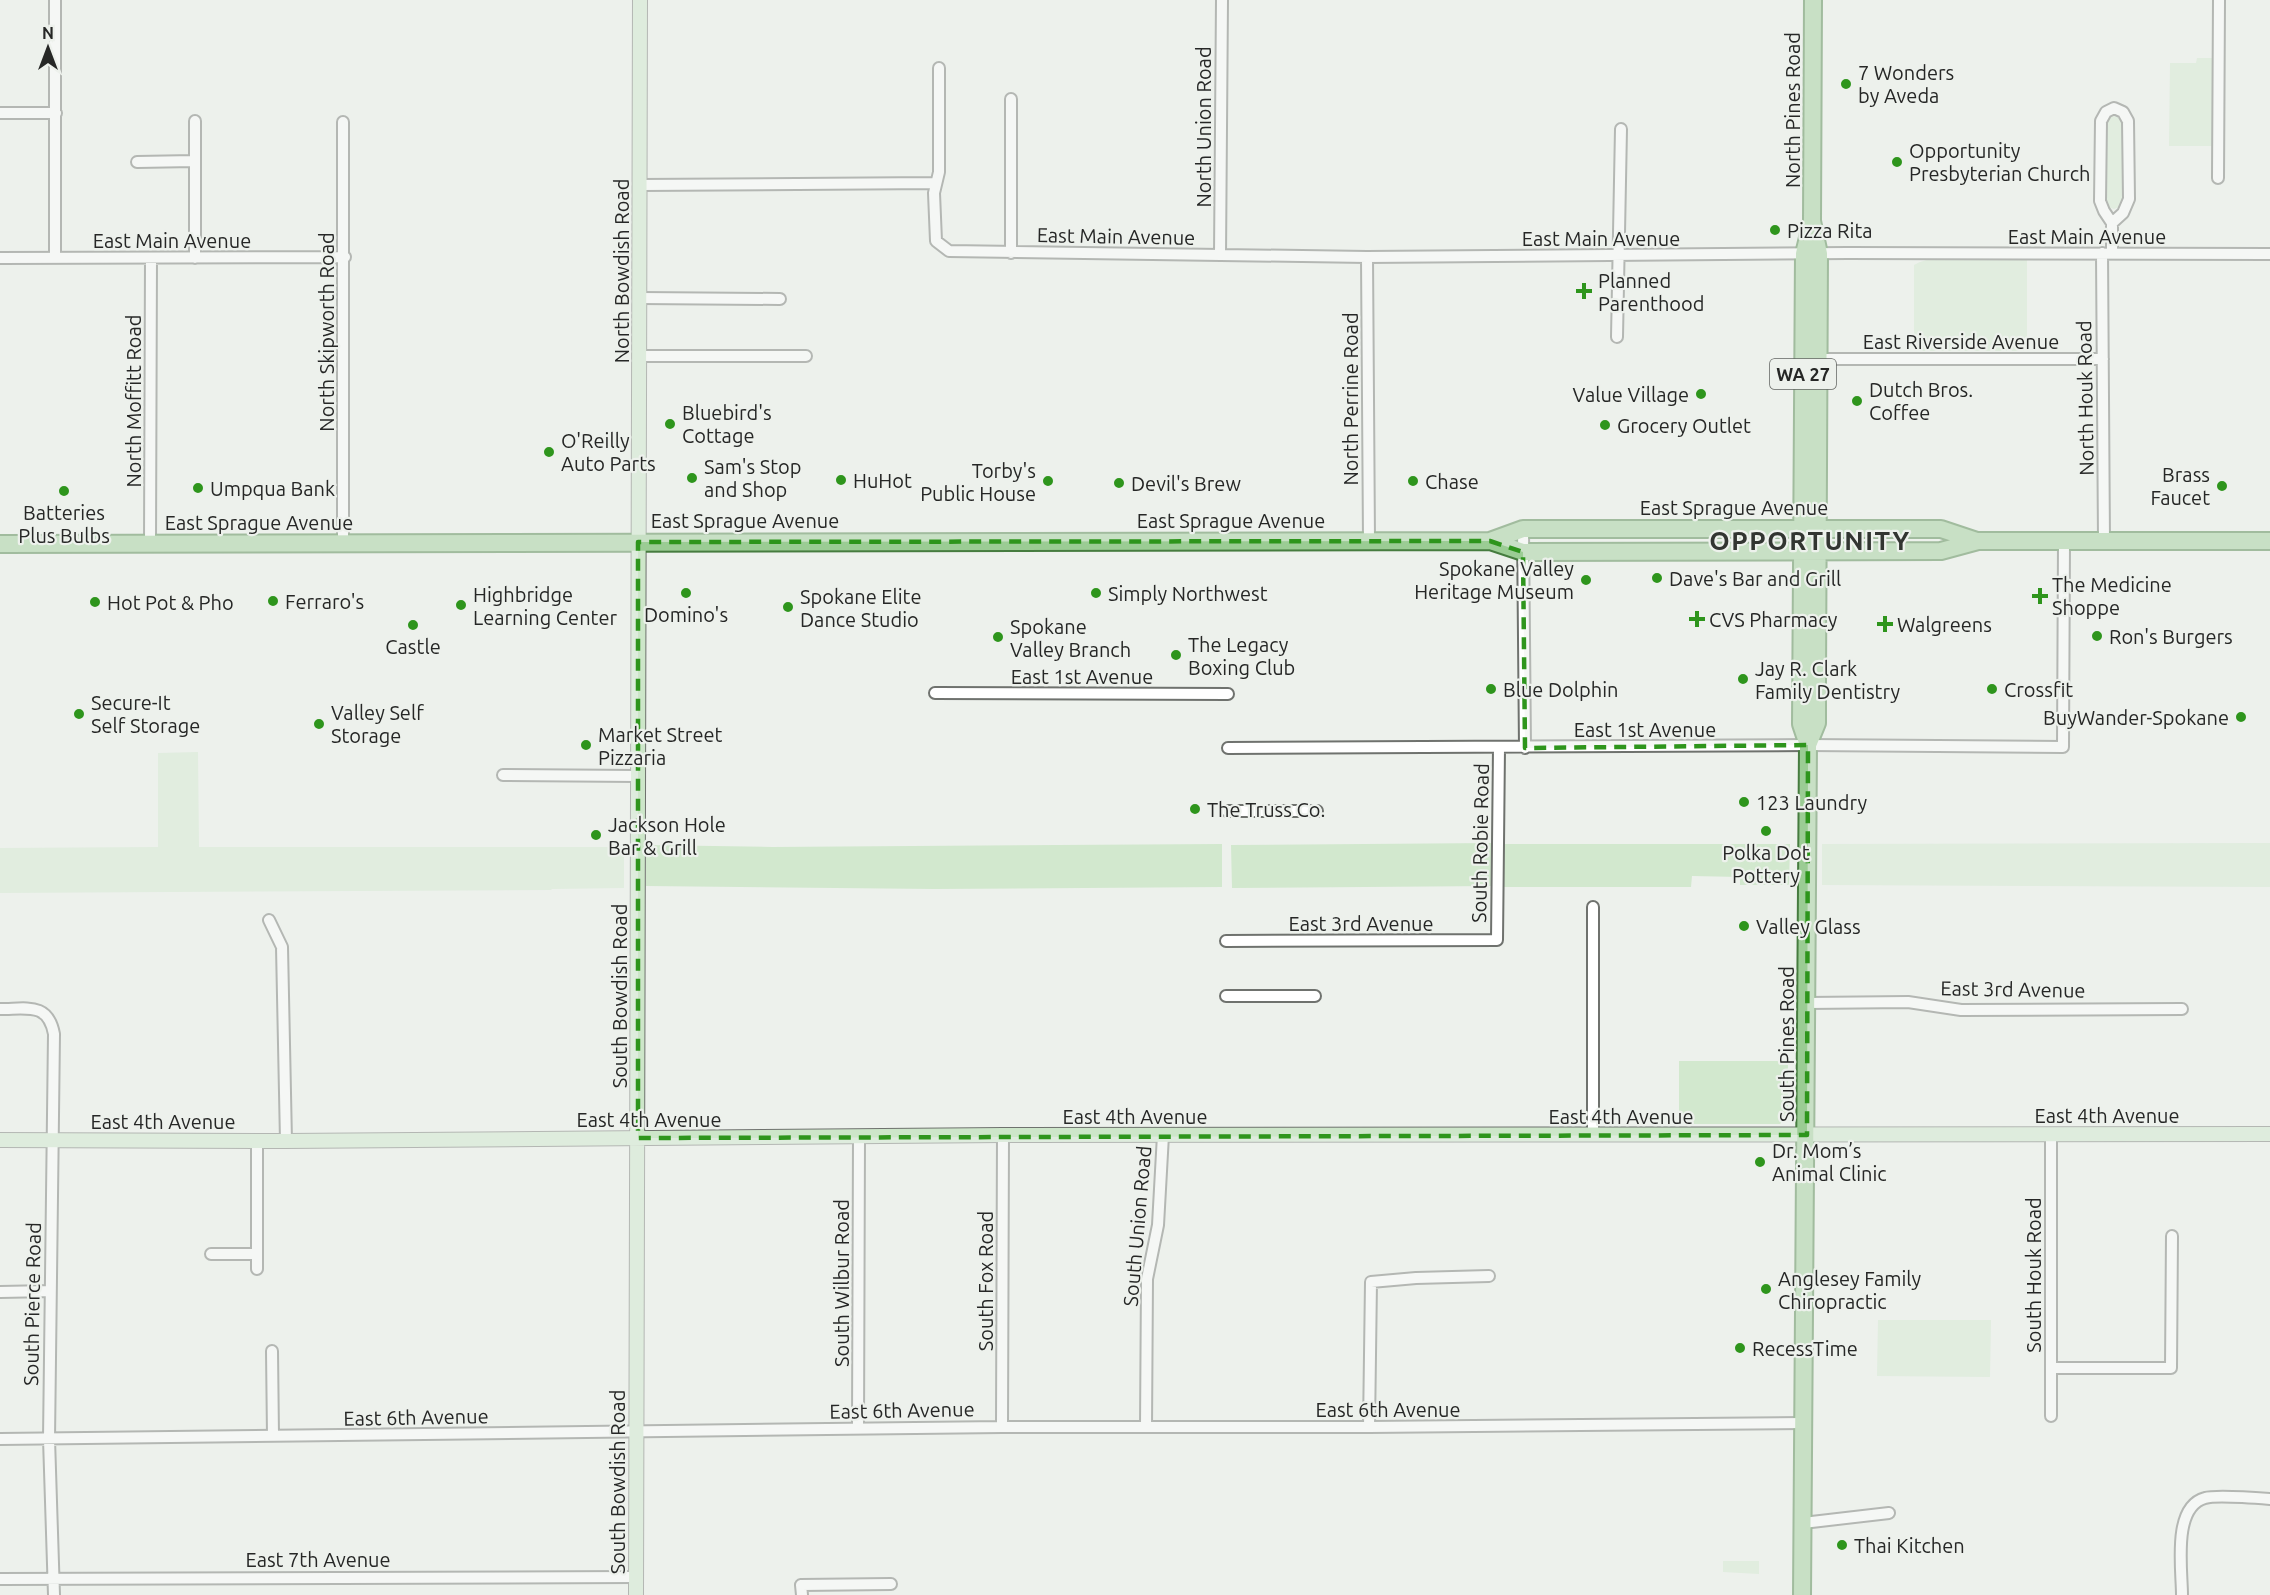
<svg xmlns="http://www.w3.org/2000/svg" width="2270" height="1595" viewBox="0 0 2270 1595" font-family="Ubuntu,sans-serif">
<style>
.green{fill:#d2e8ce}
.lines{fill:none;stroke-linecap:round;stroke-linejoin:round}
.street-casing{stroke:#6f726e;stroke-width:14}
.secondary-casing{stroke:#6f726e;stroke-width:16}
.primary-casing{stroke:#467c3f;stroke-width:20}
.street{stroke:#fff;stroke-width:10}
.secondary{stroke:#cde6c9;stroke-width:14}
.primary{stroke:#9bcc94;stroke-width:16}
.marked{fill:none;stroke:#2e951c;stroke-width:4.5;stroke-dasharray:12 8;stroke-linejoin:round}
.poi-dot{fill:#2e951c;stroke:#edf1ec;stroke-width:2}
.labels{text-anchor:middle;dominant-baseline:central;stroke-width:4.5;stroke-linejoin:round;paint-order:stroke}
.shield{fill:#edf1ec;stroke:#626461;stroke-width:1.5}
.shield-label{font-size:18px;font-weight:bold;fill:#262726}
.poi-label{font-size:20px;fill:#262726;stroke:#edf1ec;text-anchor:start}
.street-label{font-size:20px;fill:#262726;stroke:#edf1ec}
.district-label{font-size:26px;font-weight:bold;letter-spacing:1.5px;fill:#323531;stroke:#edf1ec}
</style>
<rect width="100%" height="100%" fill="#edf1ec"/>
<path class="green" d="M2197,58H2213V146H2169L2170,63H2196Z
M2114,116L2120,118L2122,124V202L2119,207L2114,209L2108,207L2105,200V124L2108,118Z
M2027,256V348L2023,351H1921L1914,346V265C1936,251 1999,256 2027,256Z
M198,752L199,847H624V888L552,889L551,890L0,893V848L158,847V753Z
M1492,843V886L1232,888L1231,845Z
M2270,843V887L1822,885V844Z
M1222,844V887L934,889L646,886V845L772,847Z
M1502,844H1790L1789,885H1740V877L1692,876L1691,887H1502Z
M1679,1061H1788V1115L1780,1124H1679Z
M1878,1320H1991L1990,1377L1877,1376Z
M1723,1561H1759V1574L1723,1572Z"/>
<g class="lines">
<defs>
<path id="street" d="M939,68V172L934,193L936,241L949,251L1367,257L1848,253L2270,254
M0,113H56
M195,121V258
M343,122V543
M137,162L194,161
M2218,178L2219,0
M641,185L936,183
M1011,253V99
M2102,253L2104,541
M2112,253V223L2104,211L2100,201L2101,121L2106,112L2114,108L2123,112L2128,121L2129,199L2123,213L2112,223
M1220,255L1222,0
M1367,257L1369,541
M0,258L345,257
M55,258V0
M640,298L780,299
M1617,337L1621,129
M639,356H806
M1819,359H2103
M1523,529L1525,748
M150,544L151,258
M935,693L1228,694
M1228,748L1808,745L2063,747L2064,541
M503,775L638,776
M1227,811H1317
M269,920L282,947L286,1141
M1226,941L1497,940L1499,748
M1226,996H1315
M1807,1003L1908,1002L1961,1010L2182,1009
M0,1009C27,1009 48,1002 54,1034L49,1439L54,1595
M1593,1135V907
M211,1254H256
M257,1269V1141
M0,1292L50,1291
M272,1351L273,1436
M2051,1368H2171L2172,1236
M2051,1416V1134
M1002,1427L1003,1135
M1146,1427L1147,1279L1158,1225L1163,1135
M1369,1427L1371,1282L1416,1278L1489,1276
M858,1428L859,1137
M0,1439L1002,1427H1369L1804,1423
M1803,1523L1889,1513
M0,1579L636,1577
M802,1595L801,1585L891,1584
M2182,1595C2182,1569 2172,1507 2205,1498C2215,1495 2257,1498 2270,1499"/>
<path id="secondary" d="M0,1140L286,1141L1003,1135L2270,1134
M636,1595L640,0"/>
<path id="primary" d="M1490,541L1523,529H1941L1977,541
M0,544L1490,541L1523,552L1941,551L1978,541H2270
M1808,745L1817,723V679L1819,254L1812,221L1813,0
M1802,1595L1808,745L1801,724L1804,254L1812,221"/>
</defs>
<use href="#street" class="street-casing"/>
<use href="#secondary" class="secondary-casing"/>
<use href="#primary" class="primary-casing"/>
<use href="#street" class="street"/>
<use href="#secondary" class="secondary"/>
<use href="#primary" class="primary"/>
</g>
<path d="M0 0H2270V1595H0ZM1490,541L1523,552L1525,748L1808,745L1807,1135L638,1138V542Z" fill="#edf1ec" fill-opacity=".55" fill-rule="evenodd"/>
<path class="marked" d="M1490,541L1523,552L1525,748L1808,745L1807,1135L638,1138V542Z"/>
<g class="poi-dot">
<circle cx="1846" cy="84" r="6"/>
<circle cx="1897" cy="162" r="6"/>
<circle cx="1775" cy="230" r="6"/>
<path d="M1581 282h6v6h6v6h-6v6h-6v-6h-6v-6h6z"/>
<circle cx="1701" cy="394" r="6"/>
<circle cx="1857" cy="401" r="6"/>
<circle cx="670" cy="424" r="6"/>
<circle cx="1605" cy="425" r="6"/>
<circle cx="549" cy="452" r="6"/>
<circle cx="692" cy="478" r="6"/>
<circle cx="841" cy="480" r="6"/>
<circle cx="1048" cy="481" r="6"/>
<circle cx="1413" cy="481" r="6"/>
<circle cx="1119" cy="483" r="6"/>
<circle cx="2222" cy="486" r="6"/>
<circle cx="198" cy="488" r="6"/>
<circle cx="64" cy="491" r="6"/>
<circle cx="1657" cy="578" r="6"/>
<circle cx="1586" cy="580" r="6"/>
<circle cx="686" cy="593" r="6"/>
<circle cx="1096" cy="593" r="6"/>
<path d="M2037 587h6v6h6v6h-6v6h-6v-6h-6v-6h6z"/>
<circle cx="273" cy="601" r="6"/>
<circle cx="95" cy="602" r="6"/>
<circle cx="461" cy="605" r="6"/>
<circle cx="788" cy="607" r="6"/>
<path d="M1694 610h6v6h6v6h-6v6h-6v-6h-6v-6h6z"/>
<path d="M1882 615h6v6h6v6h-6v6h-6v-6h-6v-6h6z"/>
<circle cx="413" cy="625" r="6"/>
<circle cx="2097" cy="636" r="6"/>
<circle cx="998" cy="637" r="6"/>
<circle cx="1176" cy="655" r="6"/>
<circle cx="1743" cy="679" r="6"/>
<circle cx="1491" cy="689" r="6"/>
<circle cx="1992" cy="689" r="6"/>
<circle cx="79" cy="714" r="6"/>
<circle cx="2241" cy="717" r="6"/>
<circle cx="319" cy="724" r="6"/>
<circle cx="586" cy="745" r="6"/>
<circle cx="1744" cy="802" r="6"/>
<circle cx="1195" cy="809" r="6"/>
<circle cx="1766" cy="831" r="6"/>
<circle cx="596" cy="835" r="6"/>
<circle cx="1744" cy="926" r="6"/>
<circle cx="1760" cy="1162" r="6"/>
<circle cx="1766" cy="1289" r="6"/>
<circle cx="1740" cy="1348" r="6"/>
<circle cx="1842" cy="1545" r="6"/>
</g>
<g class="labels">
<rect class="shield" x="1770" y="359" width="66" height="30" rx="4.5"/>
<g class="shield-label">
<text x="1803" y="374">WA 27</text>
</g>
<g class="poi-label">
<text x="1858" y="72">7 Wonders<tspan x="1858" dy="23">by Aveda</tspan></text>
<text x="1909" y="150">Opportunity<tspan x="1909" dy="23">Presbyterian Church</tspan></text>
<text x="1787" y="230">Pizza Rita</text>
<text x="1598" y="280">Planned<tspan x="1598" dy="23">Parenthood</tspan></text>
<text x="1869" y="389">Dutch Bros.<tspan x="1869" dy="23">Coffee</tspan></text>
<text x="1689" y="394" text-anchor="end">Value Village</text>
<text x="682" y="412">Bluebird's<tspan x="682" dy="23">Cottage</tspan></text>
<text x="1617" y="425">Grocery Outlet</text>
<text x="561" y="440">O'Reilly<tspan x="561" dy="23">Auto Parts</tspan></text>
<text x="704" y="466">Sam's Stop<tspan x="704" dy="23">and Shop</tspan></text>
<text x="1036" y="470" text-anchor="end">Torby's<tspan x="1036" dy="23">Public House</tspan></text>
<text x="2210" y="474" text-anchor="end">Brass<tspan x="2210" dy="23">Faucet</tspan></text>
<text x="853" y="480">HuHot</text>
<text x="1425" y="481">Chase</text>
<text x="1131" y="483">Devil's Brew</text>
<text x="210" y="488">Umpqua Bank</text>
<text x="64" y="512" text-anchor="middle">Batteries<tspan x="64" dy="23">Plus Bulbs</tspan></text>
<text x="1574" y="568" text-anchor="end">Spokane Valley<tspan x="1574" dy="23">Heritage Museum</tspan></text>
<text x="1669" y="578">Dave's Bar and Grill</text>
<text x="2052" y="584">The Medicine<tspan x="2052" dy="23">Shoppe</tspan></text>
<text x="1108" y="593">Simply Northwest</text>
<text x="473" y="594">Highbridge<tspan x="473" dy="23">Learning Center</tspan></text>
<text x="800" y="596">Spokane Elite<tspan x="800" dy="23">Dance Studio</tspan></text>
<text x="285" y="601">Ferraro's</text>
<text x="107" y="602">Hot Pot &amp; Pho</text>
<text x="686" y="614" text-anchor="middle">Domino's</text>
<text x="1709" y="619">CVS Pharmacy</text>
<text x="1897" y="624">Walgreens</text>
<text x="1010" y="626">Spokane<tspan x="1010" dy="23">Valley Branch</tspan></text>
<text x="2109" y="636">Ron's Burgers</text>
<text x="1188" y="644">The Legacy<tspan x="1188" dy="23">Boxing Club</tspan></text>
<text x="413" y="646" text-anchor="middle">Castle</text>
<text x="1755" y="668">Jay R. Clark<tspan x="1755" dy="23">Family Dentistry</tspan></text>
<text x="1503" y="689">Blue Dolphin</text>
<text x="2004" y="689">Crossfit</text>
<text x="91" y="702">Secure-It<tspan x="91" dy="23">Self Storage</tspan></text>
<text x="331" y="712">Valley Self<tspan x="331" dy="23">Storage</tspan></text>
<text x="2229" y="717" text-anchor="end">BuyWander-Spokane</text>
<text x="598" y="734">Market Street<tspan x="598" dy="23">Pizzaria</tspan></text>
<text x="1756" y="802">123 Laundry</text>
<text x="1207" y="809">The Truss Co.</text>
<text x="608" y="824">Jackson Hole<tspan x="608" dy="23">Bar &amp; Grill</tspan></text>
<text x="1766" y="852" text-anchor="middle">Polka Dot<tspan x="1766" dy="23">Pottery</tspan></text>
<text x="1756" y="926">Valley Glass</text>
<text x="1772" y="1150">Dr. Mom’s<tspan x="1772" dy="23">Animal Clinic</tspan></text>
<text x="1778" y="1278">Anglesey Family<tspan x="1778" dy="23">Chiropractic</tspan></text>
<text x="1752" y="1348">RecessTime</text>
<text x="1854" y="1545">Thai Kitchen</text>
</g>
<g class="street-label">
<text transform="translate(1792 110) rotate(-90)">North Pines Road</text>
<text transform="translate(1203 127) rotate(-90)">North Union Road</text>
<text transform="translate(1116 236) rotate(1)">East Main Avenue</text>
<text x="2087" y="236">East Main Avenue</text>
<text x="1601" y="238">East Main Avenue</text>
<text x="172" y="240">East Main Avenue</text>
<text transform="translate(621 271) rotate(-90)">North Bowdish Road</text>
<text transform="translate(326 332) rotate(-90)">North Skipworth Road</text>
<text x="1961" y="341">East Riverside Avenue</text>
<text transform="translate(2085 398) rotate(-91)">North Houk Road</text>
<text transform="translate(1350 399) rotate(-90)">North Perrine Road</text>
<text transform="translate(133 401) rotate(-90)">North Moffitt Road</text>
<text x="1734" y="507">East Sprague Avenue</text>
<text x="745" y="520">East Sprague Avenue</text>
<text x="1231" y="520">East Sprague Avenue</text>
<text x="259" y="522">East Sprague Avenue</text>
<text x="1082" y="676">East 1st Avenue</text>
<text x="1645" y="729">East 1st Avenue</text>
<text transform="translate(1480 843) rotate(-89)">South Robie Road</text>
<text x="1361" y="923">East 3rd Avenue</text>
<text transform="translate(2013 989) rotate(1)">East 3rd Avenue</text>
<text transform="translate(619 996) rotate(-90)">South Bowdish Road</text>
<text transform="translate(1786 1044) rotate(-90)">South Pines Road</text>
<text x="2107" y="1115">East 4th Avenue</text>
<text x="1135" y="1116">East 4th Avenue</text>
<text x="1621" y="1116">East 4th Avenue</text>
<text x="649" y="1119">East 4th Avenue</text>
<text x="163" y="1121">East 4th Avenue</text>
<text transform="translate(1137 1226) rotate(-85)">South Union Road</text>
<text transform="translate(2033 1275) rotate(-90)">South Houk Road</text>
<text transform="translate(985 1281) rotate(-90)">South Fox Road</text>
<text transform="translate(841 1283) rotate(-90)">South Wilbur Road</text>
<text transform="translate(32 1304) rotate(-89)">South Pierce Road</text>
<text x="1388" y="1409">East 6th Avenue</text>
<text transform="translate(902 1410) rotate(-1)">East 6th Avenue</text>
<text transform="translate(416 1417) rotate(-1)">East 6th Avenue</text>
<text transform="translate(617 1482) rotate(-90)">South Bowdish Road</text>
<text x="318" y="1559">East 7th Avenue</text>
</g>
<g class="district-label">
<text x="1810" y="540">OPPORTUNITY</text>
</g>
</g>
<g transform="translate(48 48)" stroke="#edf1ec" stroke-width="4.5" paint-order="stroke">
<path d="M0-4.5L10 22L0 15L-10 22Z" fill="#262726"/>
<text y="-9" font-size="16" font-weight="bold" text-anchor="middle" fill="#262726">N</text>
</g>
</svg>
